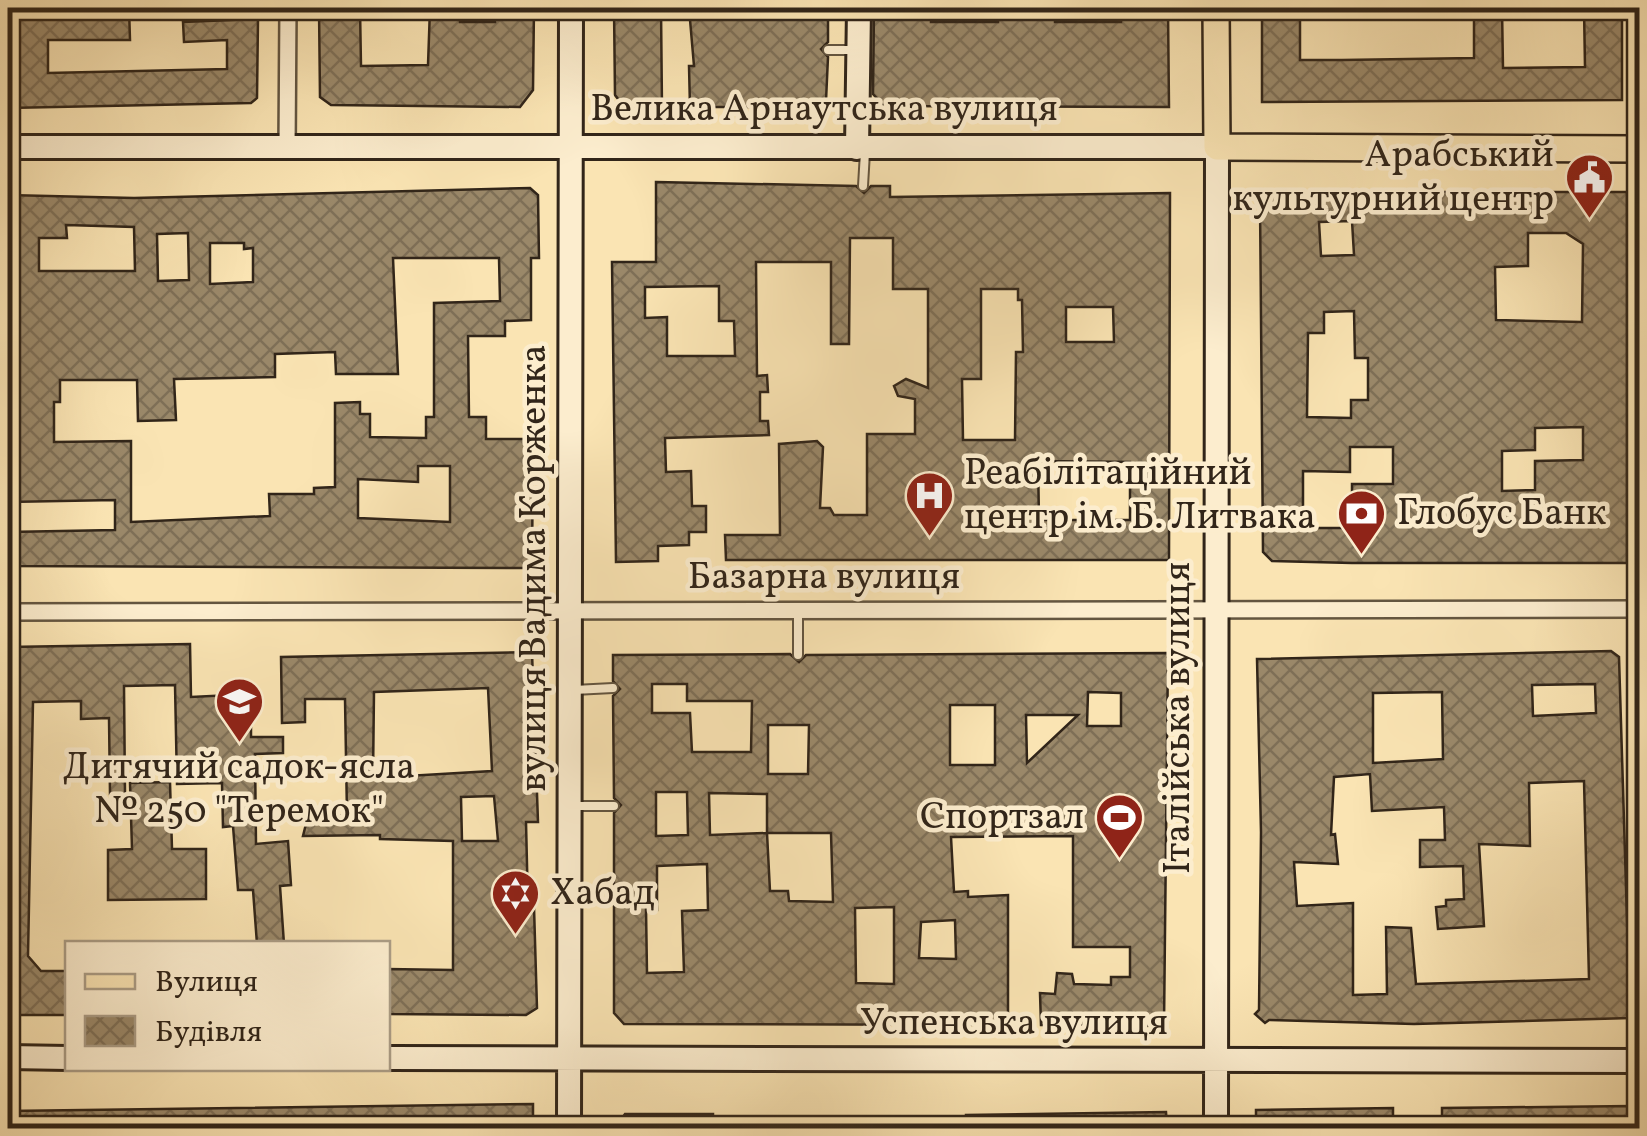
<svg xmlns="http://www.w3.org/2000/svg" width="1647" height="1136" viewBox="0 0 1647 1136" font-family="Vollkorn,serif">
<style>
.building{fill:url(#building-cross-hatch);stroke:#312519;stroke-width:2.5;fill-rule:evenodd}
.lines{fill:none;stroke-linecap:round;stroke-linejoin:round}
.lane-casing{stroke:#635540;stroke-width:12}
.street-casing{stroke:#635540;stroke-width:20}
.secondary-casing{stroke:#312519;stroke-width:28}
.primary-casing{stroke:#312519;stroke-width:30}
.lane{stroke:#fcedce;stroke-width:8}
.street{stroke:#fcedce;stroke-width:15}
.secondary{stroke:#fcedce;stroke-width:22}
.primary{stroke:#fae4b3;stroke-width:25}
.labels{text-anchor:middle;dominant-baseline:central;stroke-width:9;stroke-linejoin:round;paint-order:stroke}
.street-label{font-size:38px;fill:#312519;stroke:#fcedce}
.poi-label{font-size:38px;fill:#312519;stroke:#fcedce;text-anchor:start}
</style>
<defs>
<pattern id="building-cross-hatch" width="8" height="8" patternUnits="userSpaceOnUse" patternTransform="scale(2.5)"><rect width="8" height="8" fill="#9a8869"/><path d="M0 0l8 8M0 8l8-8" fill="none" stroke="#7e6f56"/></pattern>
</defs>
<rect width="100%" height="100%" fill="#fae4b3"/>
<filter id="stains"><feTurbulence type="fractalNoise" baseFrequency=".002" numOctaves="4"/><feColorMatrix values="0 0 0 0 .2 0 0 0 0 .09 0 0 0 0 .02 0 0 0 .5 -.17"/></filter>
<radialGradient id="worn" r=".72"><stop offset=".6" stop-color="#630" stop-opacity="0"/><stop offset="1" stop-color="#630" stop-opacity=".3"/></radialGradient>
<path class="building" d="M89,8H129L130,40H48V73L227,69V40L184,42L183,22L258,19L257,98L251,103L8,108V73H13L8,20L89,19Z
M319,8H360L361,66L428,65L430,8H460V22H495V8H534L533,90L520,107L331,105L320,97Z
M614,8H661L662,107H624L615,95Z
M689,8H720V19H789V8H828V42L821,49L828,57L826,101L819,107H690L689,66H694Z
M874,8H931V22H998V8H1055V22H1121V8H1168L1169,107L884,106L873,94Z
M1262,8H1300V60H1342L1474,58V8H1502L1503,68L1585,67L1584,8H1622V100L1262,102Z
M656,182L856,186L864,193L871,186H890V197L1170,193L1169,560H726L725,535H780L779,444L817,441L823,447L820,508H830L834,515H867V434H915V399L898,396L894,386L906,379L928,388V289H893V238H850L849,344H831V262H756L757,376L767,375L768,392H760V421H768L769,435L665,438L666,472L691,471L692,506H706V532H689V545L658,546V561L616,562L612,262H656ZM719,286V321H734L735,356H667V317L645,318V287ZM981,289H1018V300H1022L1023,352H1016L1015,440H963L962,379H981ZM1066,307H1113L1114,342H1066ZM1038,461L1130,462V520H1039Z
M530,188L538,195L539,258H531V320L505,321V336H468L469,417H486V439H533L532,568L8,566V532L115,530V500L8,502V195L134,198ZM66,225L134,227L135,271H39V238H67ZM188,233L189,280L158,281L157,234ZM210,243H244V249L253,248V282L210,284ZM393,258H499L500,301L434,303V417H426V438L370,437V414H360V402L335,403V487L314,488V494H269L270,516L131,522V441L54,442V402H60V380H137L138,421L176,420L174,379L275,377V354L335,352L336,374H398ZM418,466H450V522L358,518V479L418,482Z
M1352,192H1627V563H1352L1272,561L1263,552L1260,202L1267,195ZM1352,221L1354,255L1321,256L1319,222ZM1528,233H1566L1583,244L1582,322L1496,320L1495,267L1528,266ZM1354,311L1355,358H1368V400H1351V418L1307,417L1308,333H1324V312ZM1583,427V460L1535,461V490L1502,491V451L1535,450V428ZM1350,447H1393V484H1352V528H1303V471L1350,472Z
M190,644L191,697L251,694V737H283V753L255,754L256,844L288,841L291,885L280,886L284,944H257L253,890H238L233,826L223,827L222,783L177,784L175,685L124,686L125,794H110L109,718L81,719V701L33,702L28,956L41,971H68V1015H8V647Z
M1611,651L1619,657L1630,1018L1414,1024L1269,1020L1265,1023L1255,1014L1259,1010L1261,832L1257,659ZM1595,684L1596,713L1533,716L1532,685ZM1442,692L1443,759L1373,763V693ZM1370,774L1372,811L1444,807L1445,840H1420V867L1463,866L1464,899L1446,900V906L1436,907L1438,929L1484,926L1479,844L1530,846L1529,783L1584,781L1589,979L1416,984L1411,928L1386,927L1387,994L1353,995V903L1297,906L1294,862L1338,864L1335,834L1331,835L1334,777Z
M532,652L538,822H526L528,907H534L537,1008L526,1015L388,1014V969L453,970V841L380,839V835L303,836L308,816L347,815L345,699H305V722L282,723L281,657ZM488,688L492,771L373,778L374,692ZM494,796L498,841H462L461,797Z
M1168,653L1164,1026L1041,1025L1040,993L1055,994L1057,973L1072,974L1074,984L1111,985V977H1130V947H1073V836L951,837L954,892L968,891V897L1008,895V1025L624,1024L614,1013V813L621,805L614,798L613,696L620,689L613,681V655L790,654L799,662L806,655ZM652,684H687V701H752L751,752H692L690,713H652ZM1088,692L1121,693V726H1087ZM950,705H995V765H950ZM1026,715H1078L1027,763ZM768,725H809L808,774H768ZM656,792H687L688,835L656,836ZM709,793L767,794V833L710,835ZM767,833H831L833,902L789,901L788,891H770ZM707,864L708,910L682,911L684,972L647,973L646,909L657,910V866ZM894,907V984L856,983L855,908ZM955,920L956,959L919,958L921,922Z
M170,782L172,849H206V899L108,900V850L132,849L130,783Z
M533,1104V1128H8V1111Z
M1630,1106V1128H1442V1108Z
M1393,1108V1128H1256V1110Z
M1166,1112L1167,1128H966V1115Z
M625,1114H713V1128H615Z"/>
<g class="lines">
<defs>
<path id="lane" d="M828,50H854
M863,186L865,152
M798,655V610
M574,690L613,688
M574,806H614"/>
<path id="street" d="M287,149L288,8
M8,612L1640,609"/>
<path id="secondary" d="M8,147H1217L1216,1128
M857,148L859,8
M8,1057L68,1058
M388,1058L1640,1061
M569,1128L571,8"/>
<path id="primary" d="M1216,8L1217,147L1640,149"/>
</defs>
<use href="#lane" class="lane-casing"/>
<use href="#street" class="street-casing"/>
<use href="#secondary" class="secondary-casing"/>
<use href="#primary" class="primary-casing"/>
<use href="#lane" class="lane"/>
<use href="#street" class="street"/>
<use href="#secondary" class="secondary"/>
<use href="#primary" class="primary"/>
</g>
<defs>
<symbol id="civic-pin" viewBox="-11 -11 22 30"><path d="M0 17L-7.5 6A9.5 9.5 0 1 1 7.5 6Z" fill="#8f2418" stroke="#fcedce"/><path d="M-.6-6.5H3V-4.5H.6V-3L4-1V1h2V6H-6V1h2V-1L-.6-3ZM-1.2 2.5V6h2.4V2.5Z" fill="#fff"/></symbol>
<symbol id="hospital-pin" viewBox="-11 -11 22 30"><path d="M0 17L-7.5 6A9.5 9.5 0 1 1 7.5 6Z" fill="#8f2418" stroke="#fcedce"/><path d="M-5-5h3v3.5h4V-5h3V5h-3V1.5h-4V5h-3Z" fill="#fff"/></symbol>
<symbol id="bank-pin" viewBox="-11 -11 22 30"><path d="M0 17L-7.5 6A9.5 9.5 0 1 1 7.5 6Z" fill="#8f2418" stroke="#fcedce"/><path d="M-6-4H6V4H-6ZM0-2.3a2.3 2.3 0 1 0 0 4.6a2.3 2.3 0 1 0 0-4.6Z" fill="#fff"/></symbol>
<symbol id="school-pin" viewBox="-11 -11 22 30"><path d="M0 17L-7.5 6A9.5 9.5 0 1 1 7.5 6Z" fill="#8f2418" stroke="#fcedce"/><path d="M0-5L7-2L0 1L-7-2ZM-4 1L0 2.5L4 1V4Q0 6-4 4Z" fill="#fff"/></symbol>
<symbol id="stadium-pin" viewBox="-11 -11 22 30"><path d="M0 17L-7.5 6A9.5 9.5 0 1 1 7.5 6Z" fill="#8f2418" stroke="#fcedce"/><path d="M0-5a6.5 5 0 1 0 0 10a6.5 5 0 1 0 0-10ZM-3.5-1.8h7v3.6h-7Z" fill="#fff"/></symbol>
<symbol id="synagogue-pin" viewBox="-11 -11 22 30"><path d="M0 17L-7.5 6A9.5 9.5 0 1 1 7.5 6Z" fill="#8f2418" stroke="#fcedce"/><path d="M0-6.5L5.6 3.2H-5.6ZM0 6.5L5.6-3.2H-5.6Z" fill="#fff"/></symbol>
</defs>
<g fill-rule="evenodd">
<use href="#civic-pin" x="1562" y="150" width="55" height="75"/>
<use href="#hospital-pin" x="902" y="468" width="55" height="75"/>
<use href="#bank-pin" x="1334" y="486" width="55" height="75"/>
<use href="#school-pin" x="212" y="674" width="55" height="75"/>
<use href="#stadium-pin" x="1092" y="790" width="55" height="75"/>
<use href="#synagogue-pin" x="488" y="866" width="55" height="75"/>
</g>
<g class="labels">
<g class="street-label">
<text x="824" y="110">Велика Арнаутська вулиця</text>
<text transform="translate(535 568) rotate(-90)">вулиця Вадима Корженка</text>
<text x="824" y="578">Базарна вулиця</text>
<text transform="translate(1179 718) rotate(-90)">Італійська вулиця</text>
<text x="1014" y="1024">Успенська вулиця</text>
</g>
<g class="poi-label">
<text x="1554" y="156" text-anchor="end">Арабський<tspan x="1554" dy="44">культурний центр</tspan></text>
<text x="964" y="474">Реабілітаційний<tspan x="964" dy="44">центр ім. Б. Литвака</tspan></text>
<text x="1397" y="514">Глобус Банк</text>
<text x="239" y="768" text-anchor="middle">Дитячий садок-ясла<tspan x="239" dy="44">№ 250 "Теремок"</tspan></text>
<text x="1084" y="818" text-anchor="end">Спортзал</text>
<text x="550" y="894">Хабад</text>
</g>
</g>
<rect width="1647" height="1136" fill="none" stroke="#fae4b3" stroke-width="40"/>
<rect x="10" y="10" width="1627" height="1116" fill="none" stroke="#312519" stroke-width="5"/>
<rect x="20" y="20" width="1607" height="1096" fill="none" stroke="#312519" stroke-width="2.5"/>
<rect x="65" y="941" width="325" height="130" fill="#fcedce" stroke="#ab9d86" stroke-width="2.5"/>
<rect x="85" y="974" width="50" height="15" fill="#fae4b3" stroke="#ab9d86" stroke-width="2.5"/>
<text x="155" y="991" font-size="30" fill="#312519">Вулиця</text>
<rect x="85" y="1016" width="50" height="30" fill="url(#building-cross-hatch)" stroke="#ab9d86" stroke-width="2.5"/>
<text x="155" y="1041" font-size="30" fill="#312519">Будівля</text>
<rect width="100%" height="100%" filter="url(#stains)"/>
<rect width="100%" height="100%" fill="url(#worn)"/>
</svg>
